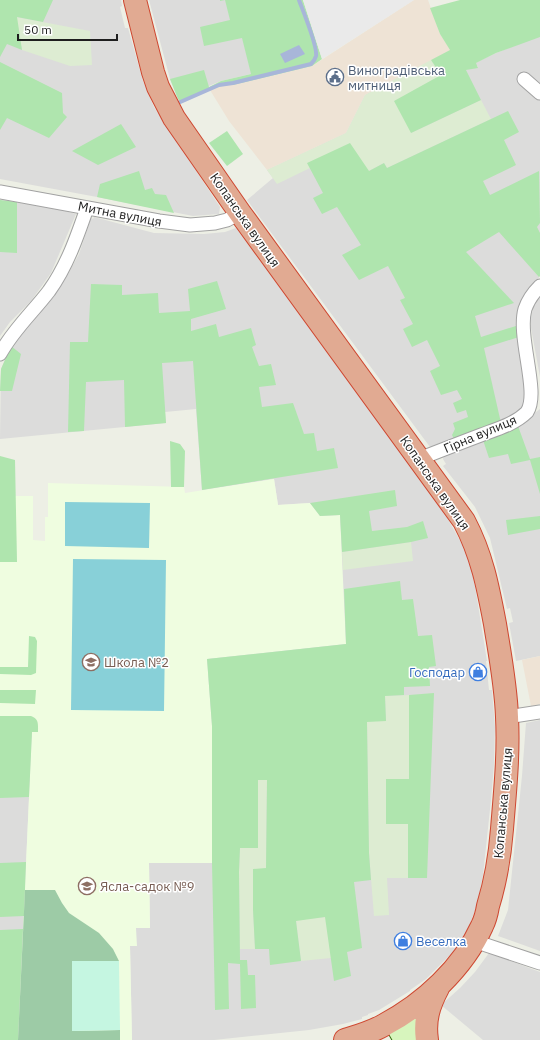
<svg xmlns="http://www.w3.org/2000/svg" width="540" height="1040" viewBox="0 0 540 1040" font-family="'IBM Plex Sans',sans-serif">
<style>
.residential{fill:#dcdcdb}
.commercial{fill:#eee3d5}
.education{fill:#effde0}
.farmland{fill:#ddecd2}
.grass{fill:#afe5ae}
.forest{fill:#9dcba6}
.park{fill:#c5f6e1}
.pitch{fill:#88d0d8}
.parking{fill:#eaeaea}
.water{fill:#a8b6d9}
.lines{fill:none;stroke-linecap:round;stroke-linejoin:round}
.stream{stroke:#a8b6d9;stroke-width:4}
.street-casing{stroke:#a2a2a2;stroke-width:15}
.secondary-casing{stroke:#346e0c;stroke-width:21}
.highway-casing{stroke:#ce4730;stroke-width:24}
.street{stroke:#fff;stroke-width:13}
.secondary{stroke:#d7f5bd;stroke-width:19}
.highway{stroke:#e1aa92;stroke-width:22}
.labels{text-anchor:middle;dominant-baseline:central;stroke-width:3;stroke-linejoin:round;paint-order:stroke}
.service-label{font-size:13px;fill:#4e5e75;stroke:#fff;text-anchor:start}
.street-label{font-size:13px;fill:#1e1e1e;stroke:#fff}
.education-label{font-size:13px;fill:#785e54;stroke:#fff;text-anchor:start}
.shop-label{font-size:13px;fill:#366cbe;stroke:#fff;text-anchor:end}
</style>
<rect width="100%" height="100%" fill="#edefe5"/>
<path class="residential" d="M0,0H121L122,6L120,7L125,28H128L143,81L154,107L220,207L219,214L193,216L97,197L0,179Z
M149,0H295L310,60L221,81L178,99L170,79Z
M540,36V85L526,88L540,100V276L518,308L519,337L529,390L518,416L501,420V423L430,447L247,200L273,178L267,170L346,133L365,95L431,60L441,75L478,67L475,63L496,53Z
M0,200L55,208L76,214L51,273L31,301L10,322L0,336Z
M94,217L154,233L204,234L225,232L236,228L445,514L467,553L472,572L476,592L487,661H486L489,690H492L495,727L494,764L491,800L483,875L477,905L468,929L455,950L426,979L410,990V991L379,1010L368,1014V1015L362,1017V1019L343,1024L309,1030L214,1040H132L130,946L136,928H150L149,863H212L207,659L310,503L278,505L274,479L202,490L196,409L165,412L166,423L0,439L1,369L11,346L61,285L68,274L79,254L91,218L93,219Z
M540,295V377L531,328V317L534,303Z
M540,409V656L516,661L509,623L513,622L510,608L507,609L490,538L475,507L443,466L446,464L443,459L444,456L518,426Z
M540,720V951L498,936L508,910L522,776L526,723Z
M0,732H32L18,1040H0Z
M489,953L540,972V1040H483L441,1005L460,988L475,972Z"/>
<path class="commercial" d="M414,0H428L440,34L451,50L365,95L346,133L267,170L229,121L210,90L220,85H233L312,66Z
M540,656V704L531,706L522,660Z"/>
<path class="education" d="M274,479L278,505L310,503L320,516L340,515L346,644L207,659L212,726V863H149L150,928H136L137,946H130L132,1040H18L32,732H0V562H17L15,496H33V540L45,541V517H48V483L184,487L185,493Z"/>
<path class="farmland" d="M16,17L90,31L92,65L70,66L22,50Z
M431,60L441,75L411,133L481,100L491,119L387,168L384,163L369,171L307,163L310,168L277,184L267,170L346,133L365,95Z
M411,542L413,561L343,570L342,552Z
M409,695V779L386,780L408,824V878H387L389,915L374,916L369,853L367,721H386L385,696Z
M258,780H267L266,869H253V910L255,949H240L239,872L240,848H258Z
M326,917L331,958L301,961L296,920Z"/>
<path class="grass" d="M0,0H53L43,22L17,17L22,50L7,44L0,57Z
M220,0H303L322,59L312,66L233,85H220L181,103L178,99L170,79L204,70L209,87L221,81L251,74L242,38L204,46L200,27L230,20L225,0L220,1Z
M460,0H540V37L496,53L476,63L478,68L466,70L481,100L411,133L394,101L441,75L431,60L450,50L440,34L430,8Z
M0,62L62,93L63,113L67,117L49,138L7,118L0,130Z
M508,111L519,132L504,140L516,165L483,181L490,195L539,171L540,223L537,227L540,233V276L539,277L499,232L466,252L514,303L475,316L481,337L519,325V337L484,348L501,423L454,439L452,435L455,429L453,423L468,417L466,410L457,413L453,403L462,399L457,390L441,395L430,371L440,366L427,340L412,347L403,329L413,324L400,300L405,298L388,266L359,280L342,255L361,245L337,207L322,214L313,198L323,193L307,163L350,143L369,171L384,163L387,168Z
M121,124L136,147L98,165L72,151Z
M227,131L243,154L227,166L209,143Z
M139,171L145,190L152,188L155,194L166,195L174,213L97,197L100,184Z
M0,200L17,202V253L0,252Z
M217,281L226,309L191,319V331L216,324L219,337L251,328L256,345L252,347L259,366L271,364L276,385L259,387L262,407L293,403L304,434L314,433L317,451L334,448L338,468L202,490L193,361L162,363L166,423L125,427L124,380L86,382L84,431L68,432L70,342H88L91,284L122,285V295L158,293L159,313L190,311L188,289Z
M11,346L21,354L12,391H0L1,369Z
M518,426L530,459L540,457V494L530,460L511,464L508,454L489,458L483,440Z
M170,441L180,444L185,451L184,487H171Z
M0,456L15,460L17,562H0Z
M395,490L397,506L369,511L372,531L407,527L423,521L428,538L411,542L342,552L340,515L320,516L310,503Z
M540,516V529L508,535L506,520Z
M400,581L402,600L413,599L418,636L432,635L436,666L429,667L430,686L404,687V695L385,696L386,721L367,722L369,853L371,880L354,882L362,948L347,952L351,976L334,981L325,917L296,921L301,961L270,965L269,949H255L253,910V869L266,868L267,780H258V848H240L239,872L240,960H247L248,975H255L256,1008L241,1009L240,964L228,963L229,1009L215,1010L212,863V726L207,659L346,644L344,589Z
M29,636L35,637L37,641L36,673L31,675L0,674V667H28Z
M0,690H36L35,704L0,703Z
M434,693L427,878H408V824H386V779H409V695Z
M0,716H31C39,719 38,724 38,732H32L29,797L0,798Z
M26,862L24,916L0,917V863Z
M23,929L18,1040H0V930Z"/>
<path class="forest" d="M25,890H55L62,903L69,913L99,933L113,949L119,961H72V1031L120,1030V1040H18Z"/>
<path class="park" d="M72,961H119L120,1030L72,1031Z"/>
<path class="pitch" d="M65,502L150,503L149,548L65,546Z
M73,559L166,560L164,711L71,710Z"/>
<path class="parking" d="M303,0H414L322,59Z"/>
<path class="water" d="M299,45L305,54L285,63L280,54Z"/>
<g class="lines">
<path class="stream" d="M178,103L219,85L233,83L311,64C314,61 315,60 316,56C318,47 303,11 299,0"/>
<defs>
<path id="street" d="M524,79L540,93
M0,192L159,221L190,225L215,223L227,220L240,213
M0,354C13,330 33,312 49,291C67,266 77,237 87,208
M419,459C439,451 460,443 481,435C497,429 515,424 527,412C540,393 517,337 525,309C528,300 534,292 540,286
M507,717L540,712
M474,941L540,963"/>
<path id="secondary" d="M404,1040C398,1032 395,1027 398,1017C412,1023 416,1026 421,1040"/>
<path id="highway" d="M135,0L153,72L158,87L174,118L240,213L464,521C482,555 488,587 495,624C500,655 506,686 507,717C509,754 505,792 502,829C500,855 496,880 488,906C487,912 485,920 482,926C463,968 424,1004 384,1025C372,1032 358,1036 345,1040
M427,1040C424,1020 429,1005 438,988"/>
</defs>
<use href="#street" class="street-casing"/>
<use href="#secondary" class="secondary-casing"/>
<use href="#highway" class="highway-casing"/>
<use href="#street" class="street"/>
<use href="#secondary" class="secondary"/>
<use href="#highway" class="highway"/>
</g>
<defs>
<symbol id="civic-ring" viewBox="-11 -11 22 22"><circle r="9.5" fill="#fff" stroke="#5c6f8a" stroke-width="1.5"/><path d="M-.6-6.5H3V-4.5H.6V-3L4-1V1h2V6H-6V1h2V-1L-.6-3ZM-1.2 2.5V6h2.4V2.5Z" fill="#5c6f8a"/></symbol>
<symbol id="school-ring" viewBox="-11 -11 22 22"><circle r="9.5" fill="#fff" stroke="#8d6e63" stroke-width="1.5"/><path d="M0-5L7-2L0 1L-7-2ZM-4 1L0 2.5L4 1V4Q0 6-4 4Z" fill="#8d6e63"/></symbol>
<symbol id="shop-ring" viewBox="-11 -11 22 22"><circle r="9.5" fill="#fff" stroke="#3f7fe0" stroke-width="1.5"/><path d="M-5-2.5h2.3a2.7 3.5 0 0 1 5.4 0H5L5.5 6h-11ZM-1.5-2.5h3a1.5 2.3 0 0 0-3 0Z" fill="#3f7fe0"/></symbol>
</defs>
<g fill-rule="evenodd">
<use href="#civic-ring" x="325" y="67" width="20" height="20"/>
<use href="#school-ring" x="81" y="652" width="20" height="20"/>
<use href="#shop-ring" x="468" y="662" width="20" height="20"/>
<use href="#school-ring" x="77" y="876" width="20" height="20"/>
<use href="#shop-ring" x="393" y="931" width="20" height="20"/>
</g>
<g class="labels">
<g class="service-label">
<text x="348" y="70">Виноградівська<tspan x="348" dy="15">митниця</tspan></text>
</g>
<g class="street-label">
<text transform="translate(120 214) rotate(11)">Митна вулиця</text>
<text transform="translate(245 220) rotate(55)">Копанська вулиця</text>
<text transform="translate(480 434) rotate(-23)">Гірна вулиця</text>
<text transform="translate(435 483) rotate(55)">Копанська вулиця</text>
<text transform="translate(503 803) rotate(-85)">Копанська вулиця</text>
</g>
<g class="education-label">
<text x="104" y="662">Школа №2</text>
<text x="100" y="886">Ясла-садок №9</text>
</g>
<g class="shop-label">
<text x="465" y="672">Господар</text>
<text x="416" y="941" text-anchor="start">Веселка</text>
</g>
</g>
<path d="M18 34v6h99v-6" fill="none" stroke="#1e1e1e" stroke-width="2"/>
<text x="24" y="34" font-size="12" fill="#1e1e1e" stroke="#ffffff" stroke-width="3" paint-order="stroke">50 m</text>
</svg>
